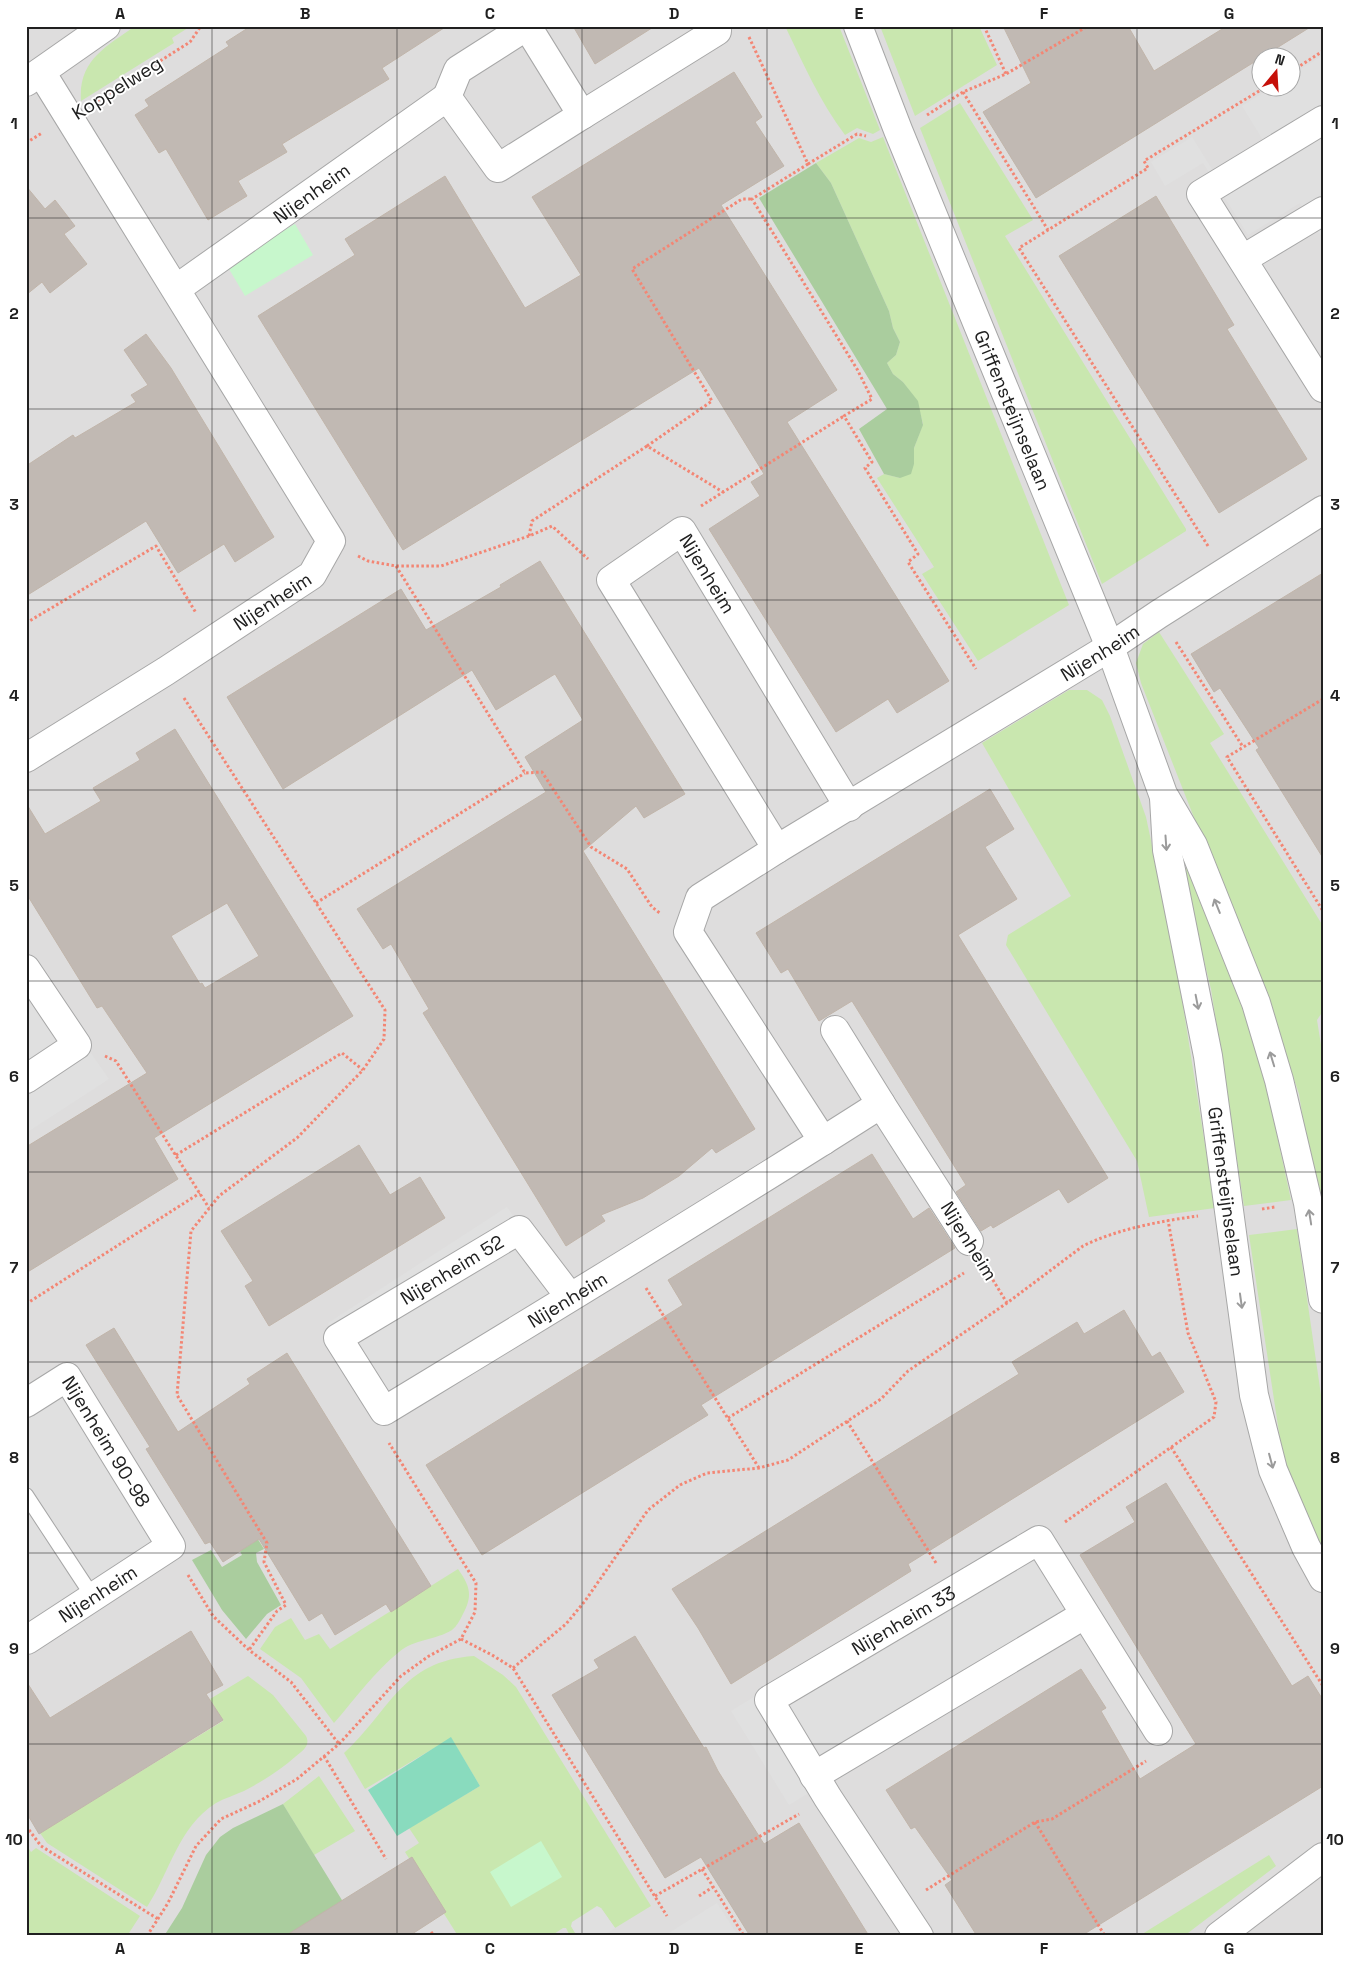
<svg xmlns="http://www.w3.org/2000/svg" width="1349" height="1962" viewBox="0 0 1349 1962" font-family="'Space Grotesk',sans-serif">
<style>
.residential{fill:#dedddd;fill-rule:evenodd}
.grass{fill:#c9e7af}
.forest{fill:#aacd9e}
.park{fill:#c7f7cc}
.pitch{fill:#89dbbe}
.parking{fill:#e0e0e0}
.building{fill:#c1b9b3;stroke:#c1b5aa;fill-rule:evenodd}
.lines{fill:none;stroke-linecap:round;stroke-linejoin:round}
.lane-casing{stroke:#a7a7a7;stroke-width:16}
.street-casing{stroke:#a7a7a7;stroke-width:30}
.path{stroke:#f38674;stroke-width:3;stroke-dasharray:2.5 2.5;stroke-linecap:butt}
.lane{stroke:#fff;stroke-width:14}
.street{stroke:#fff;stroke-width:28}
.oneway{stroke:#9b9b9b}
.grid{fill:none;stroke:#202020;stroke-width:1;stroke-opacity:0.55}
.labels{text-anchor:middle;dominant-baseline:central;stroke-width:4;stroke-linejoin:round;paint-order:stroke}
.street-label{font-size:19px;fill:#202020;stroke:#fff}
.neatline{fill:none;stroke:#202020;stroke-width:2}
.grid-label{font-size:16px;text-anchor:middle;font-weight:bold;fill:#202020}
</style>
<rect width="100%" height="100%" fill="#f0ede7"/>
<path class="residential" d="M26,26H1323V1936H26ZM1262,58H1292V88H1262Z"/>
<path class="grass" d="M135,26H191L172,38L174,43L81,101C78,60 106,47 135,26Z
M785,26H839L880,130L873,134L857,128L845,135C820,102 803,63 785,26Z
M880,26H979L997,65L915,116Z
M960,103L1033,220L1005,236L1186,529V531L1102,584L920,128Z
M883,137L1069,605L978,661L922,574L934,567L877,478L884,474L900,478L914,464V448L923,424L917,401L903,382L893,374L887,363L896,355L900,342L893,328L889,311L831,183L816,163L859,138L871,142Z
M1159,632L1224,734L1210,743L1323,926V1011L1317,1020L1323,1057V1194L1315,1195L1299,1094L1275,1023L1141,683L1136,663L1143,644Z
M1069,690H1087L1102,700L1110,716L1146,817L1174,949L1215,1208L1149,1217L1137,1161L1006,945L1008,935L1071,896L982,743Z
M1190,867L1242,1002L1260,1057L1291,1200L1244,1206L1211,989L1182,870Z
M1297,1229L1323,1409V1561L1293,1490L1280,1439L1249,1235Z
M458,1569C470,1586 473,1595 463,1614C460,1620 457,1626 452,1630C436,1640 414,1639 399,1652C374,1672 355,1699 334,1723L301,1678L260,1649L275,1627L291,1618L305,1640L319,1634L330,1649Z
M474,1656L503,1675L516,1687L651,1906L615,1928L601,1908L571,1926L577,1936H570L566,1928H563L551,1936H458L405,1852L419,1843L409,1828L480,1786L451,1738L365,1789L344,1753C391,1710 401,1661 474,1656Z
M248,1676L273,1695L306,1736C311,1746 302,1751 295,1757C279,1771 263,1781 244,1791C235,1795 225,1798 216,1803C178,1827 170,1872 147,1907L47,1843L40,1833L223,1721L210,1699Z
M319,1776L355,1831L314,1855L283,1804Z
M26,1844L31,1852L36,1848L140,1916L127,1936H26Z
M1269,1855L1276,1866L1184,1936H1139Z"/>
<path class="forest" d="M816,163L831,183L889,311L893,328L900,342L896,355L887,363L893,374L903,382L918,401L923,425L914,448V464L911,474L900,478L884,474L859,429L887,409L759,198Z
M249,1525L264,1549L256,1553L257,1562L281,1605L267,1614L246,1639L222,1610L192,1560L211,1550L222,1567L242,1555L232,1536Z
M283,1804L364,1936H164L182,1908L206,1855L220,1837L233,1828Z"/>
<path class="park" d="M295,224L313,255L245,296L226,264Z
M541,1841L562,1877L511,1907L490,1872Z"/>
<path class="pitch" d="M451,1737L480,1786L397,1836L368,1790Z"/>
<path class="parking" d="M1323,55V239L1300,203L1248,235L1203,163L1165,186L1151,162L1192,137L1223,187L1273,156L1242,106L1271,88H1292V75Z
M26,961L109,1079L26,1133Z
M507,1207L570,1297L384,1411L328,1323Z
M71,1360L185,1541L26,1645V1390Z
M1038,1523L1096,1616L789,1805L731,1711Z
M717,1903L738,1936H664Z
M597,1906L601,1908L615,1928L603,1936H577L571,1926L572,1922Z"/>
<path class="building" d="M251,26H447L382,68L389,79L282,144L287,152L238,181L247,196L208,220L166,149L159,153L135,115L149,106L145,100L229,46L226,42Z
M573,26H655L595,64Z
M1003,26H1128L1154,71L1227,26H1312L1036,198L983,112L1031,83Z
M734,72L762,117L755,122L784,166L721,205L837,390L787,422L949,681L897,713L888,699L836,732L709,529L760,496L751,482L764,474L699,368L403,550L258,316L355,255L345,239L445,176L525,308L581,275L532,197Z
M26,186L45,209L55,200L75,226L64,234L87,264L50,293L42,282L26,295Z
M1156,196L1234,325L1227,329L1307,459L1219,513L1059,256Z
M146,334L171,368L274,537L235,562L224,544L178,573L146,521L26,596V466L73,435L75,438L136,402L131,395L148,385L124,350Z
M540,561L685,794L644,818L636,806L583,851L755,1129L716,1153L712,1148L679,1176L643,1198L601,1215L605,1221L566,1246L423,1013L429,1009L391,944L383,949L357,909L546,792L525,757L583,720L555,674L496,710L472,670L283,789L227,697L401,589L426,630L501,587L500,585Z
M1323,573V858L1256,750L1259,748L1220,688L1214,692L1191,654Z
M175,729L353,1016L154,1138L178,1179L26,1273V1147L147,1073L102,1006L97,1008L26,893V803L45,834L101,801L93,788L140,760L136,753ZM227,903L259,956L205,988L202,983L200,984L171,936Z
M990,789L1014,829L985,847L1017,899L958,935L1108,1178L1068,1203L1059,1189L993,1228L991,1225L981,1231L956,1192L966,1185L852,1001L819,1021L788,969L781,973L756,933Z
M359,1145L390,1195L420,1177L445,1218L269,1326L245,1286L253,1281L221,1231Z
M872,1154L913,1219L929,1208L955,1248L701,1405L708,1415L482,1555L426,1465L683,1305L668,1280Z
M1124,1310L1152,1357L1160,1352L1184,1392L908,1564L911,1571L731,1684L698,1628L672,1589L1019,1374L1012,1362L1077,1322L1084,1334Z
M114,1328L178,1432L250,1384L247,1379L287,1353L431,1586L391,1612L386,1604L335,1635L322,1613L309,1621L259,1539L223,1562L210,1542L205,1544L146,1449L150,1447L86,1345Z
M1166,1483L1292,1686L1308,1676L1323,1700V1786L1081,1936H977L945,1885L952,1880L915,1827L911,1829L886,1790L1081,1669L1106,1708L1101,1711L1140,1779L1196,1744L1080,1555L1135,1522L1126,1507Z
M191,1631L223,1685L206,1694L223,1720L39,1834L26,1812V1681L50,1718Z
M635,1636L704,1748L706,1747L718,1771L764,1844L799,1823L869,1936H750L701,1857L665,1878L552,1695L599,1668L594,1660Z
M412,1857L446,1912L409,1936H285Z"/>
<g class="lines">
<defs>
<path id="lane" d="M26,1495L93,1597"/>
<g id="street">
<path id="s1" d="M858,26L898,130L1110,647L1163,794L1193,845L1256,1003L1279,1080L1308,1203L1323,1299"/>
<path d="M26,82L106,26"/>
<path d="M447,97L458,70L527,26"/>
<path d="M582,115L717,31"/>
<path d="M1323,120L1201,194L1323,388"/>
<path d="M1243,259L1323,211"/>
<path id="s2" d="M176,289L447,97L498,168L582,115L527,26"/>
<path id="s3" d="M26,758L166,671L312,575L331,541L41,72"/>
<path id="s4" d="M1164,798L1167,850L1208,1056L1254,1395L1273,1470L1306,1547L1323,1578"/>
<path id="s5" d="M777,849L611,580L682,531L849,807"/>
<path d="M26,969L77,1045L26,1079"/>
<path d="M835,1030L881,1104"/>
<path id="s6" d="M823,1141L688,932L700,898L777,849L1110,647L1159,614L1323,510"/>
<path id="s7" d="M570,1297L519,1230L338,1338L384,1411C550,1310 717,1209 881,1104L969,1241"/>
<path id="s8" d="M26,1403L67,1377L171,1546L27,1640L26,1638"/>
<path d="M814,1776L1084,1615"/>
<path id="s9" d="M919,1936L828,1798L769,1700L1039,1540L1158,1731"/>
<path d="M1219,1936L1323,1857"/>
</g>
</defs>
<use href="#lane" class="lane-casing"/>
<use href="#street" class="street-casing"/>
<path class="path" d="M984,26L1006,74
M749,37L808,164L752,199L857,369L872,399L844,416L872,462L865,468L918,554L908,562L976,669
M1292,71L1323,51
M963,92L1048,230
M97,101L190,42L201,26
M927,115L963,92L1006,74L1088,26
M26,143L42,133
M808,164L857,134L866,136
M647,446L712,401L632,269L742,199H752
M701,506L844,416
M529,536L532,521L647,446L723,492
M1208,546L1019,248L1148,168L1144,161L1264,88
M358,556L368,561L396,566H441L529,536L552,526L588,559
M396,566L525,773L542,772L591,847L627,869L652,907L661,914
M26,623L156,546L196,613
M1176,642L1243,747
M184,698L385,1010L384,1039L363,1070L297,1138L219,1196L191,1231L177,1395L267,1543L264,1562L286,1605L277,1611L249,1650
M1323,699L1227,757L1323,911
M316,903L525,773
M105,1056L116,1061L209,1208
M176,1155L342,1053L363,1070
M1262,1209L1275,1207
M985,1267L1007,1303
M646,1288L759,1468
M26,1304L200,1193
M728,1418L964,1273
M847,1421L936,1563
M1171,1447L1323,1686
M1065,1522L1214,1417L1216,1402L1188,1333L1168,1220
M188,1575L213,1616L249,1650L291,1682L339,1744
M461,1639L492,1655L513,1668L667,1916
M513,1668L566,1624L585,1601L648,1510L680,1485L707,1473L759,1468L788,1460L881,1399L908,1371L1007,1303L1083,1246C1117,1229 1161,1221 1198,1216
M324,1756L386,1859
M1035,1822L1105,1936
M26,1826L41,1846L158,1919
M702,1869L744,1936
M926,1890L1035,1822L1052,1819L1146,1761
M655,1896L799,1814
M699,1896L713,1887
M431,1932L434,1936
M147,1936L168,1903L196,1846L221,1819L258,1802L297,1779L339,1744L401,1676L429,1656L461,1639L475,1612L476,1583L389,1443"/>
<use href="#lane" class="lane"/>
<use href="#street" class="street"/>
</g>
<defs><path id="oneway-shaft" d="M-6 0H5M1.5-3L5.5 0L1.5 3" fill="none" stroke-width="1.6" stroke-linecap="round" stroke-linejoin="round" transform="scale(1.25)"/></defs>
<g class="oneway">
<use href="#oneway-shaft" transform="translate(1166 843) rotate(86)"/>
<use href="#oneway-shaft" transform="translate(1217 906) rotate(-112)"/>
<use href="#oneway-shaft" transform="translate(1197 1002) rotate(79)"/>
<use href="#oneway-shaft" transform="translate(1272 1059) rotate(-107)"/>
<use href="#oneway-shaft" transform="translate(1310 1217) rotate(-99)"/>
<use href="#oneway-shaft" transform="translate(1241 1301) rotate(82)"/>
<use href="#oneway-shaft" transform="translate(1271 1461) rotate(75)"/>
</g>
<path class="grid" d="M212,26V1936M397,26V1936M582,26V1936M767,26V1936M952,26V1936M1137,26V1936M26,218H1323M26,409H1323M26,600H1323M26,790H1323M26,981H1323M26,1172H1323M26,1362H1323M26,1553H1323M26,1744H1323"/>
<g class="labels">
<g class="street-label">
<text transform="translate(117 88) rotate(-32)">Koppelweg</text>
<text stroke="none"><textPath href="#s2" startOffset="166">Nijenheim</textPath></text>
<text stroke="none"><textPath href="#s1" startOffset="414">Griffensteijnselaan</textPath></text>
<text stroke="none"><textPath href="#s5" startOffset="452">Nijenheim</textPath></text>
<text stroke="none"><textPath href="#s3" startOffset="292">Nijenheim</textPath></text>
<text stroke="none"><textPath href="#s6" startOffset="754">Nijenheim</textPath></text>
<text stroke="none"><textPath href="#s4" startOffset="399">Griffensteijnselaan</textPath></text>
<text transform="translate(969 1241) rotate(58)">Nijenheim</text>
<text transform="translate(452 1270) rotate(-31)">Nijenheim 52</text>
<text stroke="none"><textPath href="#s7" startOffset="596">Nijenheim</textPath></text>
<text stroke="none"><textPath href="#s8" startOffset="124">Nijenheim 90-98</textPath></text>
<text transform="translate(98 1594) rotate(-33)">Nijenheim</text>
<text stroke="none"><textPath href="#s9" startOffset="436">Nijenheim 33</textPath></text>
</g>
</g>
<rect width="1349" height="1962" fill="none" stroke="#ffffff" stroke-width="55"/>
<g transform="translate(1276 72) rotate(18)"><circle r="24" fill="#ffffff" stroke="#a6a6a6"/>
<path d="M0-4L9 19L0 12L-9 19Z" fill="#c61009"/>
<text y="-8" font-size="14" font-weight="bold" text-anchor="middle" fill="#202020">N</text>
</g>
<rect x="28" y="28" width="1294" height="1906" class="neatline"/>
<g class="grid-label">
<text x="120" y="19">A</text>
<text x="305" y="19">B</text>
<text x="490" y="19">C</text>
<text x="674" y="19">D</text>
<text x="859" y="19">E</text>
<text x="1044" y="19">F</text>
<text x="1229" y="19">G</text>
<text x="14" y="129">1</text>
<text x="1335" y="129">1</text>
<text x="14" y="319">2</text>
<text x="1335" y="319">2</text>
<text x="14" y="510">3</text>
<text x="1335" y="510">3</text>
<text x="14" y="701">4</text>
<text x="1335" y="701">4</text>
<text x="14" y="891">5</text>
<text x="1335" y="891">5</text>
<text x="14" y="1082">6</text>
<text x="1335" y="1082">6</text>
<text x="14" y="1273">7</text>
<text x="1335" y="1273">7</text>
<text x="14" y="1463">8</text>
<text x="1335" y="1463">8</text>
<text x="14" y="1654">9</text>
<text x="1335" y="1654">9</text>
<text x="14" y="1845">10</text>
<text x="1335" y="1845">10</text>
<text x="120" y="1954">A</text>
<text x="305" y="1954">B</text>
<text x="490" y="1954">C</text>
<text x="674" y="1954">D</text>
<text x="859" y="1954">E</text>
<text x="1044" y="1954">F</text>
<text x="1229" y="1954">G</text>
</g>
</svg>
